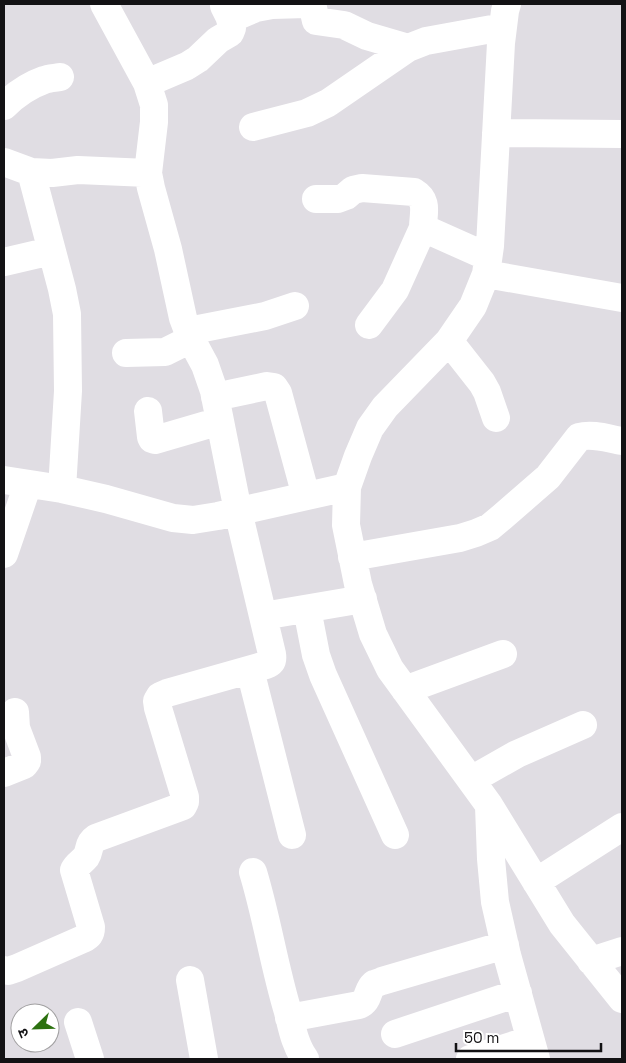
<svg xmlns="http://www.w3.org/2000/svg" width="626" height="1063" viewBox="0 0 626 1063" font-family="'Space Grotesk','Noto Sans Devanagari',sans-serif">
<style>
.lines{fill:none;stroke-linecap:round;stroke-linejoin:round}
.minor{stroke:#fff;stroke-width:28}
</style>
<rect width="100%" height="100%" fill="#e0dde3"/>
<g class="lines">
<path class="minor" d="M507,4L505,11L501,43L490,246L486,274L473,306L449,341L385,407L370,428L358,456L347,487L346,525L358,584L373,634L390,669L489,805L562,924L622,999
M230,19L256,8L272,5L306,4L311,5L313,8L316,21L344,25L367,36L408,48
M147,83L187,66L198,59L218,40L230,33L232,28V22L224,6
M4,106C15,95 30,85 44,80C49,78 55,78 60,77
M253,127L307,113L328,103L408,48L426,41L503,27
M496,133L622,134
M4,162L31,172L52,173L78,170L148,173
M31,172L62,289L67,314L68,391L62,489
M316,199H338L346,196L353,190L362,188L414,192C429,201 423,213 423,228L488,257
M4,262L51,251
M486,274L622,298
M369,325L395,290L423,228
M188,331L265,316L295,306
M449,341L482,383L487,392L496,418
M126,353L165,352L191,339
M215,397L267,386L274,387L278,393L306,496
M148,411L151,437L152,439L155,440L220,421
M4,480L62,489L106,499L173,518L193,520L218,516L347,487
M4,554L28,484
M352,557L460,538L476,533L490,527L502,517L548,477L579,437C593,433 609,439 622,441
M307,609L316,655L323,675L395,835
M263,616L363,599
M250,670L292,835
M405,690L503,654
M4,773L24,765L27,761V757L16,728L15,712
M471,780L517,754L583,725
M489,806L491,859L495,902L507,955L536,1059
M253,872C267,918 274,966 288,1012C292,1028 295,1045 305,1059
M536,882L622,827
M591,961L622,951
M4,970L8,971L17,968L83,939C89,936 91,934 91,927L74,870C77,864 82,862 86,857C91,849 87,844 96,838L183,806L185,802V797L158,708L157,701L160,696L167,693L266,665C272,663 273,660 272,654L238,511L214,391L205,365L191,339L183,318L168,249L151,188L148,173L154,122V105L147,83L104,4
M190,980L204,1059
M289,1018L359,1005C370,1000 366,991 374,984C375,984 382,981 382,981L505,945
M78,1022L90,1059
M395,1034L518,993
M470,1059L530,1040"/>
</g>
<rect width="626" height="1063" fill="none" stroke="#131214" stroke-width="10"/>
<g transform="translate(35 1028) rotate(247)"><circle r="24" fill="#ffffff" stroke="#a1a0a1"/>
<path d="M0-4L9 19L0 12L-9 19Z" fill="#2c7110"/>
<text y="-8" font-size="14" font-weight="bold" text-anchor="middle" fill="#131214">उ</text>
</g>
<path d="M456 1043v8h145v-8" fill="none" stroke="#131214" stroke-width="2.5"/>
<text x="464" y="1043" font-size="15" fill="#131214" stroke="#ffffff" stroke-width="4" paint-order="stroke">50 m</text>
</svg>
